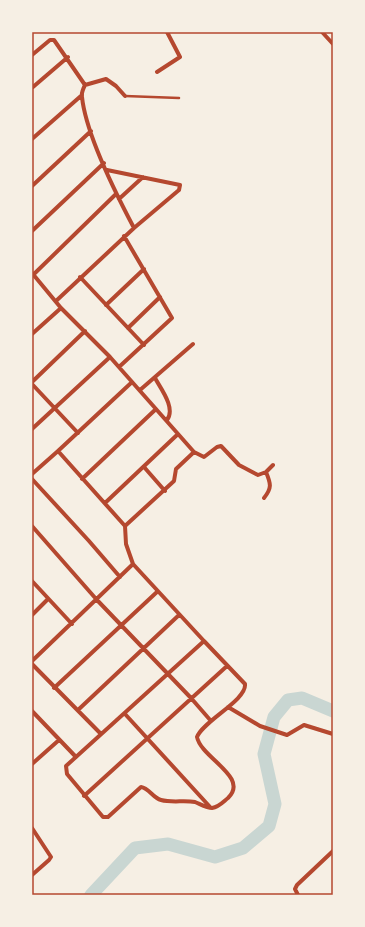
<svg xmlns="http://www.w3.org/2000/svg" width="365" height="927" viewBox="0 0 365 927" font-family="Montserrat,sans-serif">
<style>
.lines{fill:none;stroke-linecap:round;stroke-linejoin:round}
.river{stroke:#c9d6d2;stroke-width:13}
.service{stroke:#b5482f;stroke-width:2.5}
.minor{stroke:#b5482f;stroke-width:4}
.neatline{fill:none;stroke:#b5482f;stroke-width:1.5}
</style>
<rect width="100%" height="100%" fill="#f6efe4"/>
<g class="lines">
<path class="river" d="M91,895L135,848L168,844L215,857L243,848L269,826L275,804L264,754L274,717L288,700L302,698L333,711"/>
<path class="service" d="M125,96L179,98"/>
<path class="minor" d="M322,32L333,44
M32,55L50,40H54L85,85C83,89 81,93 82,97C86,135 116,194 134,228L56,301
M157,72L180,57L167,32
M85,85L106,79L116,86L125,96
M33,87L68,57
M32,139L82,95
M107,170L180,185L179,190L134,228
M32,186L91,131
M119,199L143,177
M32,231L104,163
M32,273L61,308L110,357L194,452L204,457L217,447L221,446L239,465L258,475L266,472L273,465
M33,275L116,194
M80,277L144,345
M106,305L144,269
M128,328L160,297
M32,334L61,308
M119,367L172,318L124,236
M155,378C161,389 176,408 167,420
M32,382L85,331
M131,383L58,451L125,526L174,481L176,469L194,452
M32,384L78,433
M140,390L193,344
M32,429L110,357
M144,467L165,491
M32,474L58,451
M32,479L89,541L120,577
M82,479L156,409
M264,498C272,488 271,484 266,472
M105,503L178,434
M32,526L97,600L191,698L211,721
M133,564L204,641L66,766L67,774L103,817H108L141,787C149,788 153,798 161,800C172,803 184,800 195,802C200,804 207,808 212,808C219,807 223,802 228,798C250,777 201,758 197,737C203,721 247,700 245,684L204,641
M32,581L72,624
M32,615L48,599
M32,661L133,564L126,544L125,526
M32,664L101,734
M54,688L158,591
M228,707L260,726L287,735L304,725L333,734
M78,710L179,615
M32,711L76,757
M125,714L211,808
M32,764L59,740
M84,796L227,666
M32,828L51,857L49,860L32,875
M298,895L295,889L297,885L333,851"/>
</g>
<rect width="365" height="927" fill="none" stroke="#f6efe4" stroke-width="66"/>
<rect x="33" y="33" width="299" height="861" class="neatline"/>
</svg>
